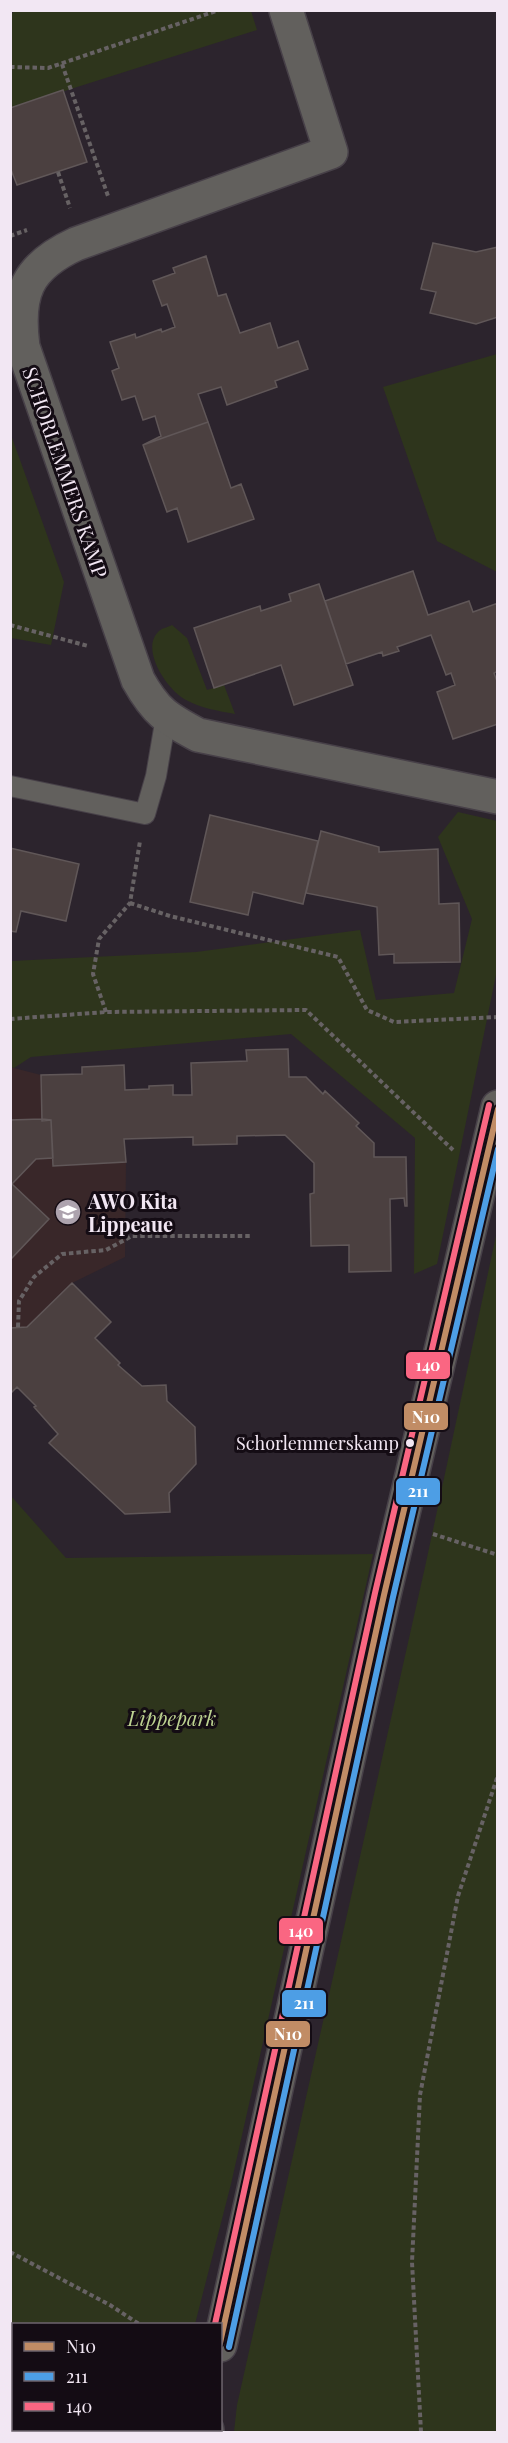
<svg xmlns="http://www.w3.org/2000/svg" width="508" height="2443" viewBox="0 0 508 2443" font-family="'Playfair Display',serif">
<style>
.education{fill:#392729}
.green{fill:#2e351c}
.building{fill:#4b4040;stroke:#605758;stroke-width:1.5}
.lines{fill:none;stroke-linecap:round;stroke-linejoin:round}
.service-casing{stroke:#474048;stroke-width:22}
.minor-casing{stroke:#474048;stroke-width:36}
.path{stroke:#676264;stroke-width:4;stroke-dasharray:4.5 3;stroke-linecap:butt}
.service{stroke:#62605d;stroke-width:20}
.minor{stroke:#62605d;stroke-width:33}
.bus-1-casing{stroke:#140c14;stroke-width:10}
.bus-2-casing{stroke:#140c14;stroke-width:10}
.bus-3-casing{stroke:#140c14;stroke-width:10}
.bus-1{stroke:#c18c65;stroke-width:6}
.bus-2{stroke:#4d9ee5;stroke-width:6}
.bus-3{stroke:#fa6682;stroke-width:6}
.bus-dot{fill:#f2e7f3;stroke:#140c14;stroke-width:2}
.labels{text-anchor:middle;dominant-baseline:central;stroke-width:6;stroke-linejoin:round;paint-order:stroke}
.bus-label{font-size:18px;fill:#f2e7f3;stroke:#140c14;text-anchor:end}
.street-label{font-size:20px;fill:#f2e7f3;stroke:#140c14}
.poi-label{font-size:20px;font-weight:bold;fill:#f2e7f3;stroke:#140c14;text-anchor:start}
.park-label{font-size:20px;font-style:italic;fill:#bdd391;stroke:#140c14}
.line-badge{stroke:#140c14;stroke-width:2}
.badge-label{font-size:16px;text-anchor:middle;font-weight:bold;fill:#fff}
</style>
<rect width="100%" height="100%" fill="#2c242d"/>
<path class="education" d="M10,1067L41,1075L53,1166L126,1162L125,1257L72,1283L27,1327L11,1328Z"/>
<path class="green" d="M13,10L251,11L257,30L11,108L10,14L13,13Z
M497,354V572L437,541L383,387Z
M11,435L64,582L51,645L11,638Z
M172,625L187,638L207,690L224,685L235,714C218,711 201,708 186,700C168,691 139,649 159,631C162,628 169,627 172,625Z
M458,812L497,821V970L437,1264L414,1274L415,1138L291,1034L31,1057L14,1068L11,1067V961L196,952L360,930L376,1000L454,993L472,919L438,837Z
M497,1231V2432H234L237,2405L425,1567Z
M11,1496L66,1558L373,1554L231,2184L195,2324H14V2430H174V2432H11Z"/>
<path class="building" d="M63,90L87,162L17,185L10,167V108Z
M433,243L476,252L498,247V317L476,324L430,313L436,292L421,289Z
M206,256L218,296L226,294L240,333L270,323L278,348L298,341L308,369L275,381L277,387L227,405L221,387L198,394L208,422L143,445L161,436L155,416L143,420L135,396L122,400L112,371L119,368L110,342L135,334L136,338L161,329L162,332L175,327L167,304L162,306L153,281L175,273L173,268Z
M208,422L231,488L241,484L254,519L188,542L177,508L167,512L143,445Z
M413,571L428,615L469,601L473,612L498,603V671L494,673L498,684V724L453,739L437,692L455,685L451,673L446,675L431,635L397,647L399,651L383,656L382,652L346,664L325,601Z
M319,584L353,685L294,705L281,665L214,688L194,628L260,606L261,611L291,601L289,594Z
M210,815L318,841L303,904L253,892L248,915L190,902Z
M321,831L379,847V852L438,849L439,904L459,903L460,962L394,963V954L379,955L377,907L306,893Z
M10,848L79,864L66,921L21,911L16,932L10,931Z
M288,1049L289,1077H306L323,1094L325,1091L359,1123L356,1126L374,1143V1157H406L407,1206H405L404,1198L390,1199L391,1271L349,1272V1245L311,1246L310,1194L314,1193V1163L285,1135L237,1136V1144L193,1145V1137L124,1139L126,1162L53,1166L51,1120L42,1121L41,1075L82,1074V1067L124,1065L125,1090L149,1089V1086L173,1085V1095H192L191,1063L247,1061L246,1050Z
M42,1119L51,1120L53,1158L36,1159L12,1184L49,1219L10,1260V1120Z
M72,1283L111,1322L95,1338L120,1363L118,1365L142,1386L166,1385L167,1401L195,1427L196,1464L169,1493L170,1512L125,1514L49,1443L58,1434L34,1407L36,1406L17,1387L10,1394V1328L27,1327Z"/>
<g class="lines">
<defs>
<path id="service" d="M10,786L145,814L156,776L166,717"/>
<path id="minor" d="M286,10L331,152L76,244C26,267 16,294 23,347L138,680C156,712 166,718 198,735L498,797
M220,2345L384,1595L498,1107
M207,2432V2430"/>
</defs>
<use href="#service" class="service-casing"/>
<use href="#minor" class="minor-casing"/>
<path class="path" d="M62,64L108,196
M10,67L48,68L219,10
M58,172L70,208
M10,236L27,230
M10,625L88,646
M130,903L170,916L338,957L367,1010L394,1022L498,1017
M106,1012L93,974L99,939L130,903L140,841
M10,1019L106,1012L306,1010L453,1150
M18,1327L19,1301L34,1277L62,1254L106,1250L132,1236H252
M433,1534L498,1555
M10,2252L110,2305L139,2324
M421,2432L412,2262L420,2095L458,1896L498,1775"/>
<use href="#service" class="service"/>
<use href="#minor" class="minor"/>
<defs>
<path id="bus-1" d="M220,2343L384,1595L498,1109"/>
<path id="bus-2" d="M229,2347L393,1597L498,1149"/>
<path id="bus-3" d="M215,2324L375,1593L489,1105"/>
</defs>
<use href="#bus-1" class="bus-1-casing"/>
<use href="#bus-2" class="bus-2-casing"/>
<use href="#bus-3" class="bus-3-casing"/>
<use href="#bus-1" class="bus-1"/>
<use href="#bus-2" class="bus-2"/>
<use href="#bus-3" class="bus-3"/>
</g>
<defs>
<symbol id="school-disc" viewBox="-11 -11 22 22"><circle r="9.5" fill="#ada3ae" stroke="#140c14"/><path d="M0-5L7-2L0 1L-7-2ZM-4 1L0 2.5L4 1V4Q0 6-4 4Z" fill="#fff"/></symbol>
</defs>
<g fill-rule="evenodd">
<use href="#school-disc" x="53" y="1197" width="30" height="30"/>
</g>
<circle class="bus-dot" cx="410" cy="1443" r="5"/>
<g class="labels">
<g class="bus-label">
<text x="399" y="1443">Schorlemmerskamp</text>
</g>
<g class="street-label">
<text transform="translate(66 472) rotate(71)">SCHORLEMMERS KAMP</text>
</g>
<g class="poi-label">
<text x="88" y="1200">AWO Kita<tspan x="88" dy="23">Lippeaue</tspan></text>
</g>
<g class="park-label">
<text x="172" y="1717">Lippepark</text>
</g>
</g>
<g class="line-badge">
<rect x="405" y="1351" width="46" height="29" rx="6" fill="#fa6682"/>
<rect x="403" y="1402" width="46" height="29" rx="6" fill="#c18c65"/>
<rect x="395" y="1477" width="46" height="29" rx="6" fill="#4d9ee5"/>
<rect x="278" y="1917" width="46" height="28" rx="6" fill="#fa6682"/>
<rect x="281" y="1989" width="46" height="29" rx="6" fill="#4d9ee5"/>
<rect x="265" y="2020" width="46" height="28" rx="6" fill="#c18c65"/>
</g>
<g class="badge-label">
<text x="428" y="1371">140</text>
<text x="426" y="1423">N10</text>
<text x="418" y="1497">211</text>
<text x="301" y="1937">140</text>
<text x="304" y="2009">211</text>
<text x="288" y="2040">N10</text>
</g>
<rect width="508" height="2443" fill="none" stroke="#f2e7f3" stroke-width="24"/>
<rect x="12" y="2323" width="210" height="108" fill="#140c14" stroke="#6d646d" stroke-width="1.5"/>
<rect x="24" y="2342" width="30" height="9" fill="#c18c65" stroke="#6d646d" stroke-width="1.5"/>
<text x="66" y="2353" font-size="18" fill="#f2e7f3">N10</text>
<rect x="24" y="2372" width="30" height="9" fill="#4d9ee5" stroke="#6d646d" stroke-width="1.5"/>
<text x="66" y="2383" font-size="18" fill="#f2e7f3">211</text>
<rect x="24" y="2402" width="30" height="9" fill="#fa6682" stroke="#6d646d" stroke-width="1.5"/>
<text x="66" y="2413" font-size="18" fill="#f2e7f3">140</text>
</svg>
